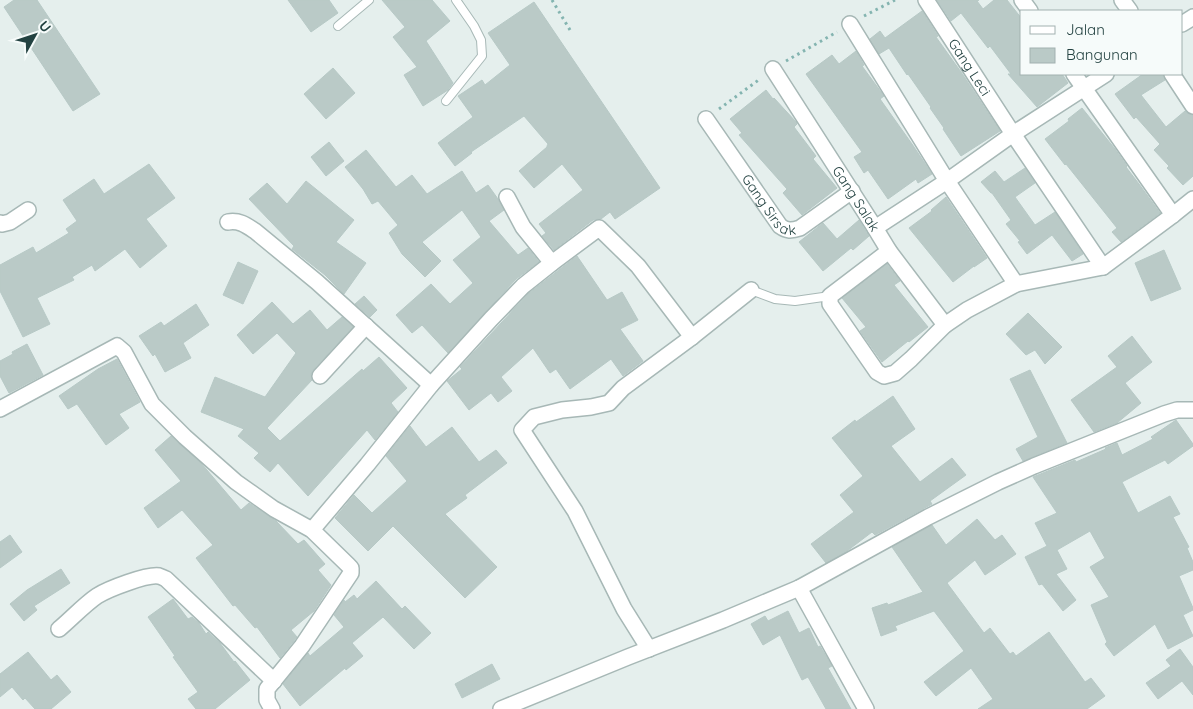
<svg xmlns="http://www.w3.org/2000/svg" width="1193" height="709" viewBox="0 0 1193 709" font-family="Quicksand,sans-serif">
<style>
.building{fill:#bacac7;stroke:#b7c9c6}
.lines{fill:none;stroke-linecap:round;stroke-linejoin:round}
.lane-casing{stroke:#a7b8b6;stroke-width:10}
.street-casing{stroke:#a7b8b6;stroke-width:18}
.path{stroke:#84b4b0;stroke-width:3;stroke-dasharray:2.5 4;stroke-linecap:butt}
.lane{stroke:#fff;stroke-width:8}
.street{stroke:#fff;stroke-width:15}
.labels{text-anchor:middle;dominant-baseline:central;stroke-width:4;stroke-linejoin:round;paint-order:stroke}
.street-label{font-size:14px;fill:#234241;stroke:#f6fbfa}
</style>
<rect width="100%" height="100%" fill="#e5efed"/>
<path class="building" d="M14,0H37L100,94L73,111L4,7Z
M288,0H329L338,13L311,32Z
M382,0H432L450,21L426,41L453,83L448,90L423,106L404,75L417,67L393,37L405,27Z
M937,0H979L977,1L983,9L994,0H1007L1022,19V74H1062L1068,83L1037,107L1008,74H1011L990,46L988,48L961,13L951,21Z
M534,2L660,188L615,219L610,212L601,219L593,220L554,250L542,236L546,233L539,224L583,190L562,164L534,188L519,171L547,147V146L548,144L524,116L471,152L472,153L455,166L438,143L473,117L458,96L482,80L485,85L510,65L488,33Z
M922,11L938,36L936,37L961,72L1000,131L961,156L943,129L944,128L930,108L931,107L908,74L907,75L889,48L879,54L870,39L880,31L885,38Z
M856,51L864,65L862,66L884,96L880,99L912,144L932,174L918,183L916,179L888,199L868,170L864,173L854,157L862,152L806,74L832,55L839,64Z
M333,68L355,93L326,119L304,94Z
M1143,74H1163L1165,80L1141,95L1166,127L1185,111L1188,114L1193,115V176L1183,185L1167,168L1169,166L1154,150L1160,144L1136,117L1134,119L1115,94Z
M766,90L773,99L774,98L797,123V124L794,127L816,156L813,159L837,188L802,215L783,193L787,189L739,135L742,133L730,119Z
M1082,108L1115,149L1127,166L1126,167L1139,184L1160,213L1121,242L1112,232L1117,228L1066,164L1065,165L1045,139L1069,121L1068,119Z
M329,142L344,161L326,176L311,157Z
M366,150L396,187L412,175L427,194L462,171L476,193L488,185L498,199L504,210L489,221L518,255L528,248L539,262L516,279L448,353L422,325L412,333L396,315L431,284L450,304L473,283L453,260L481,237L462,210L422,242L441,261L425,277L402,254L389,233L398,225L378,201L372,204L363,189L345,167Z
M149,164L175,198L146,219L167,246L140,268L125,249L95,271L92,265L72,277L74,280L37,298L50,324L23,337L0,291V265L33,247L36,253L69,233L66,229L77,221L63,200L94,179L104,194Z
M1025,168L1035,183L1015,197L1035,225L1055,212L1083,254L1072,261L1052,235L1027,254L1018,242L1020,241L1006,224L1011,220L992,193H991L981,182L995,171L1004,182Z
M306,181L354,220L336,242L366,263L344,294L325,275L292,249L294,246L249,199L267,183L287,204Z
M946,197L987,258L974,267V266L953,282L909,228L932,211L931,210Z
M859,220L869,236L853,250L851,248L823,271L799,242L823,223L837,239Z
M1164,250L1181,289L1151,301L1135,263Z
M577,256L607,300L622,292L638,320L620,329L643,361L623,376L611,359L570,389L556,369L550,373L533,348L501,377L512,391L498,402L491,393L469,410L447,381L462,369L460,367L529,293Z
M238,262L258,271L243,304L223,295Z
M887,264L900,281L894,285L928,327L909,342L908,341L882,362L860,331L866,327L842,298Z
M364,296L377,310L370,317L355,304Z
M272,302L293,324L310,310L327,330L342,317L353,327L313,370L311,374L312,380L267,428L280,441L362,369L363,371L379,357L407,388L391,403L398,412L375,440L367,430L308,496L278,463L270,472L254,458L259,453L238,436L244,429L201,412L215,377L265,397L296,353L277,333L253,354L237,335Z
M196,304L209,325L183,343L191,358L165,372L155,354L153,356L139,336L161,322L164,326Z
M1028,313L1062,347L1045,364L1035,350L1026,355L1006,334Z
M1132,336L1152,362L1125,383L1141,403L1117,423L1094,432L1071,400L1117,367L1108,356Z
M27,344L43,375L9,393L0,376V361L13,354L12,352Z
M117,359L140,402L119,414L129,428L106,445L77,404L68,409L59,396L98,369Z
M1030,370L1067,443L1023,461L1016,449L1038,437L1010,379Z
M893,396L915,429L891,446L920,482L952,458L966,475L930,501L932,504L875,535L872,532L847,551L826,563L811,544L854,512L840,495L863,476L832,438L855,420L856,422Z
M1176,420L1193,444V446L1168,464L1165,460L1122,482L1138,513L1170,496L1180,514L1173,517L1189,547L1187,548L1193,562V570L1179,576L1193,608V610L1183,615L1193,636L1168,649L1155,624L1114,656L1105,644L1107,642L1091,605L1109,597L1090,567L1105,558L1090,531L1057,550L1067,569L1056,574L1076,600L1063,611L1042,584L1039,585L1025,557L1047,546L1035,523L1057,513L1033,477L1075,460L1076,462L1106,449L1105,448L1117,443L1122,455L1153,439L1151,437Z
M410,426L426,447L452,427L479,462L496,450L507,463L465,495L467,498L445,514L497,567L465,598L393,526L368,551L335,518L354,495L372,513L407,481L386,456Z
M171,436L201,463L241,510L249,503L276,521L298,544L304,540L325,564L318,570L331,585L314,611L291,630L297,637L280,658L257,627L255,628L235,605L233,606L196,558L213,545L182,510L158,528L144,508L181,481L155,450Z
M977,519L995,540L1002,535L1016,554L985,575L975,560L947,583L984,633L990,628L1010,654L1013,652L1016,656L1049,632L1085,682L1091,678L1105,696L1087,709H978L993,699L971,668L936,696L924,682L964,651L934,611L895,626L897,630L881,636L872,608L887,603L888,605L923,592L892,547L932,525L946,545Z
M10,535L22,552L0,568V542Z
M61,569L70,583L34,606L37,610L24,621L10,604L27,590Z
M376,581L402,609L405,606L431,633L414,649L383,617L352,643L363,656L346,670L345,668L300,706L283,684L308,653L310,656L344,627L334,615L344,600L345,602L354,595L357,599Z
M173,599L188,619L192,617L199,623L206,634L208,632L220,643L234,662L235,661L250,680L215,709H196L188,699L198,692L173,657L175,656L148,617Z
M788,611L799,633L809,628L818,647L820,646L832,666L828,668L851,709H826L808,677L802,680L780,635L763,645L751,624L765,616L768,621Z
M1180,649L1193,667V695L1182,681L1158,699L1146,683L1171,666L1166,660Z
M28,652L51,680L57,675L71,692L51,709H35L25,698L23,700L12,687L0,697V674Z
M492,664L500,679L462,698L455,684Z"/>
<g class="lines">
<defs>
<path id="lane" d="M338,26L369,0
M446,101L482,56L481,40L474,26L456,0
M751,290L775,299L795,301L830,296"/>
<g id="street">
<path id="s1" d="M926,0L1013,134L1103,267"/>
<path d="M1022,0L1030,11"/>
<path d="M1122,0L1130,11"/>
<path d="M850,24L947,181L1016,284"/>
<path d="M1182,24L1193,17"/>
<path id="s2" d="M773,69L875,228L889,251L945,325"/>
<path d="M1074,74L1173,215"/>
<path d="M1172,74L1193,106"/>
<path id="s3" d="M706,119L780,226C787,231 791,231 800,228L852,191"/>
<path d="M507,197L523,227L552,263"/>
<path d="M228,222C239,220 246,225 255,231L317,282L431,385"/>
<path d="M0,223L2,224L10,222L28,210"/>
<path d="M875,228L947,181L1013,134L1106,74"/>
<path d="M889,251L830,296V304L877,372L884,376L895,373L911,359L945,325L967,310L1016,284L1103,267L1173,215L1193,199"/>
<path d="M320,376L366,326"/>
<path d="M0,409L117,346L124,352L152,404L185,437L236,482L274,509L312,530L348,565L351,568V573L302,646L267,689V700L272,709"/>
<path d="M312,530L367,465L431,385L491,319L523,286L552,263L599,228L638,266L692,337"/>
<path d="M799,588L866,709"/>
<path d="M59,629C71,619 85,604 97,596C108,589 147,574 159,576C162,577 164,578 166,579L274,681"/>
<path d="M649,649L624,609L575,511L522,430L534,417L562,410L591,407L609,403L623,388L692,337L751,290"/>
<path d="M501,709L628,657L723,620L799,588L928,517L998,482L1034,466L1164,414L1177,410H1193"/>
</g>
</defs>
<use href="#lane" class="lane-casing"/>
<use href="#street" class="street-casing"/>
<path class="path" d="M552,0L570,30
M864,16L895,0
M786,61L837,32
M719,109L760,79"/>
<use href="#lane" class="lane"/>
<use href="#street" class="street"/>
</g>
<g class="labels">
<g class="street-label">
<text stroke="none"><textPath href="#s1" startOffset="80">Gang Leci</textPath></text>
<text stroke="none"><textPath href="#s3" startOffset="108">Gang Sirsak</textPath></text>
<text stroke="none"><textPath href="#s2" startOffset="154">Gang Salak</textPath></text>
</g>
</g>
<rect x="1020" y="10" width="162" height="65" fill="#f6fbfa" stroke="#a2b1b0"/>
<rect x="1030" y="26" width="25" height="8" fill="#ffffff" stroke="#a2b1b0"/>
<text x="1066" y="35" font-size="15" fill="#234241">Jalan</text>
<rect x="1030" y="48" width="25" height="15" fill="#bacac7" stroke="#a2b1b0"/>
<text x="1066" y="60" font-size="15" fill="#234241">Bangunan</text>
<g transform="translate(35 35) rotate(50)" stroke="#f6fbfa" stroke-width="4" paint-order="stroke">
<path d="M0-4L9 19L0 12L-9 19Z" fill="#234241"/>
<text y="-8" font-size="14" font-weight="bold" text-anchor="middle" fill="#234241">U</text>
</g>
</svg>
